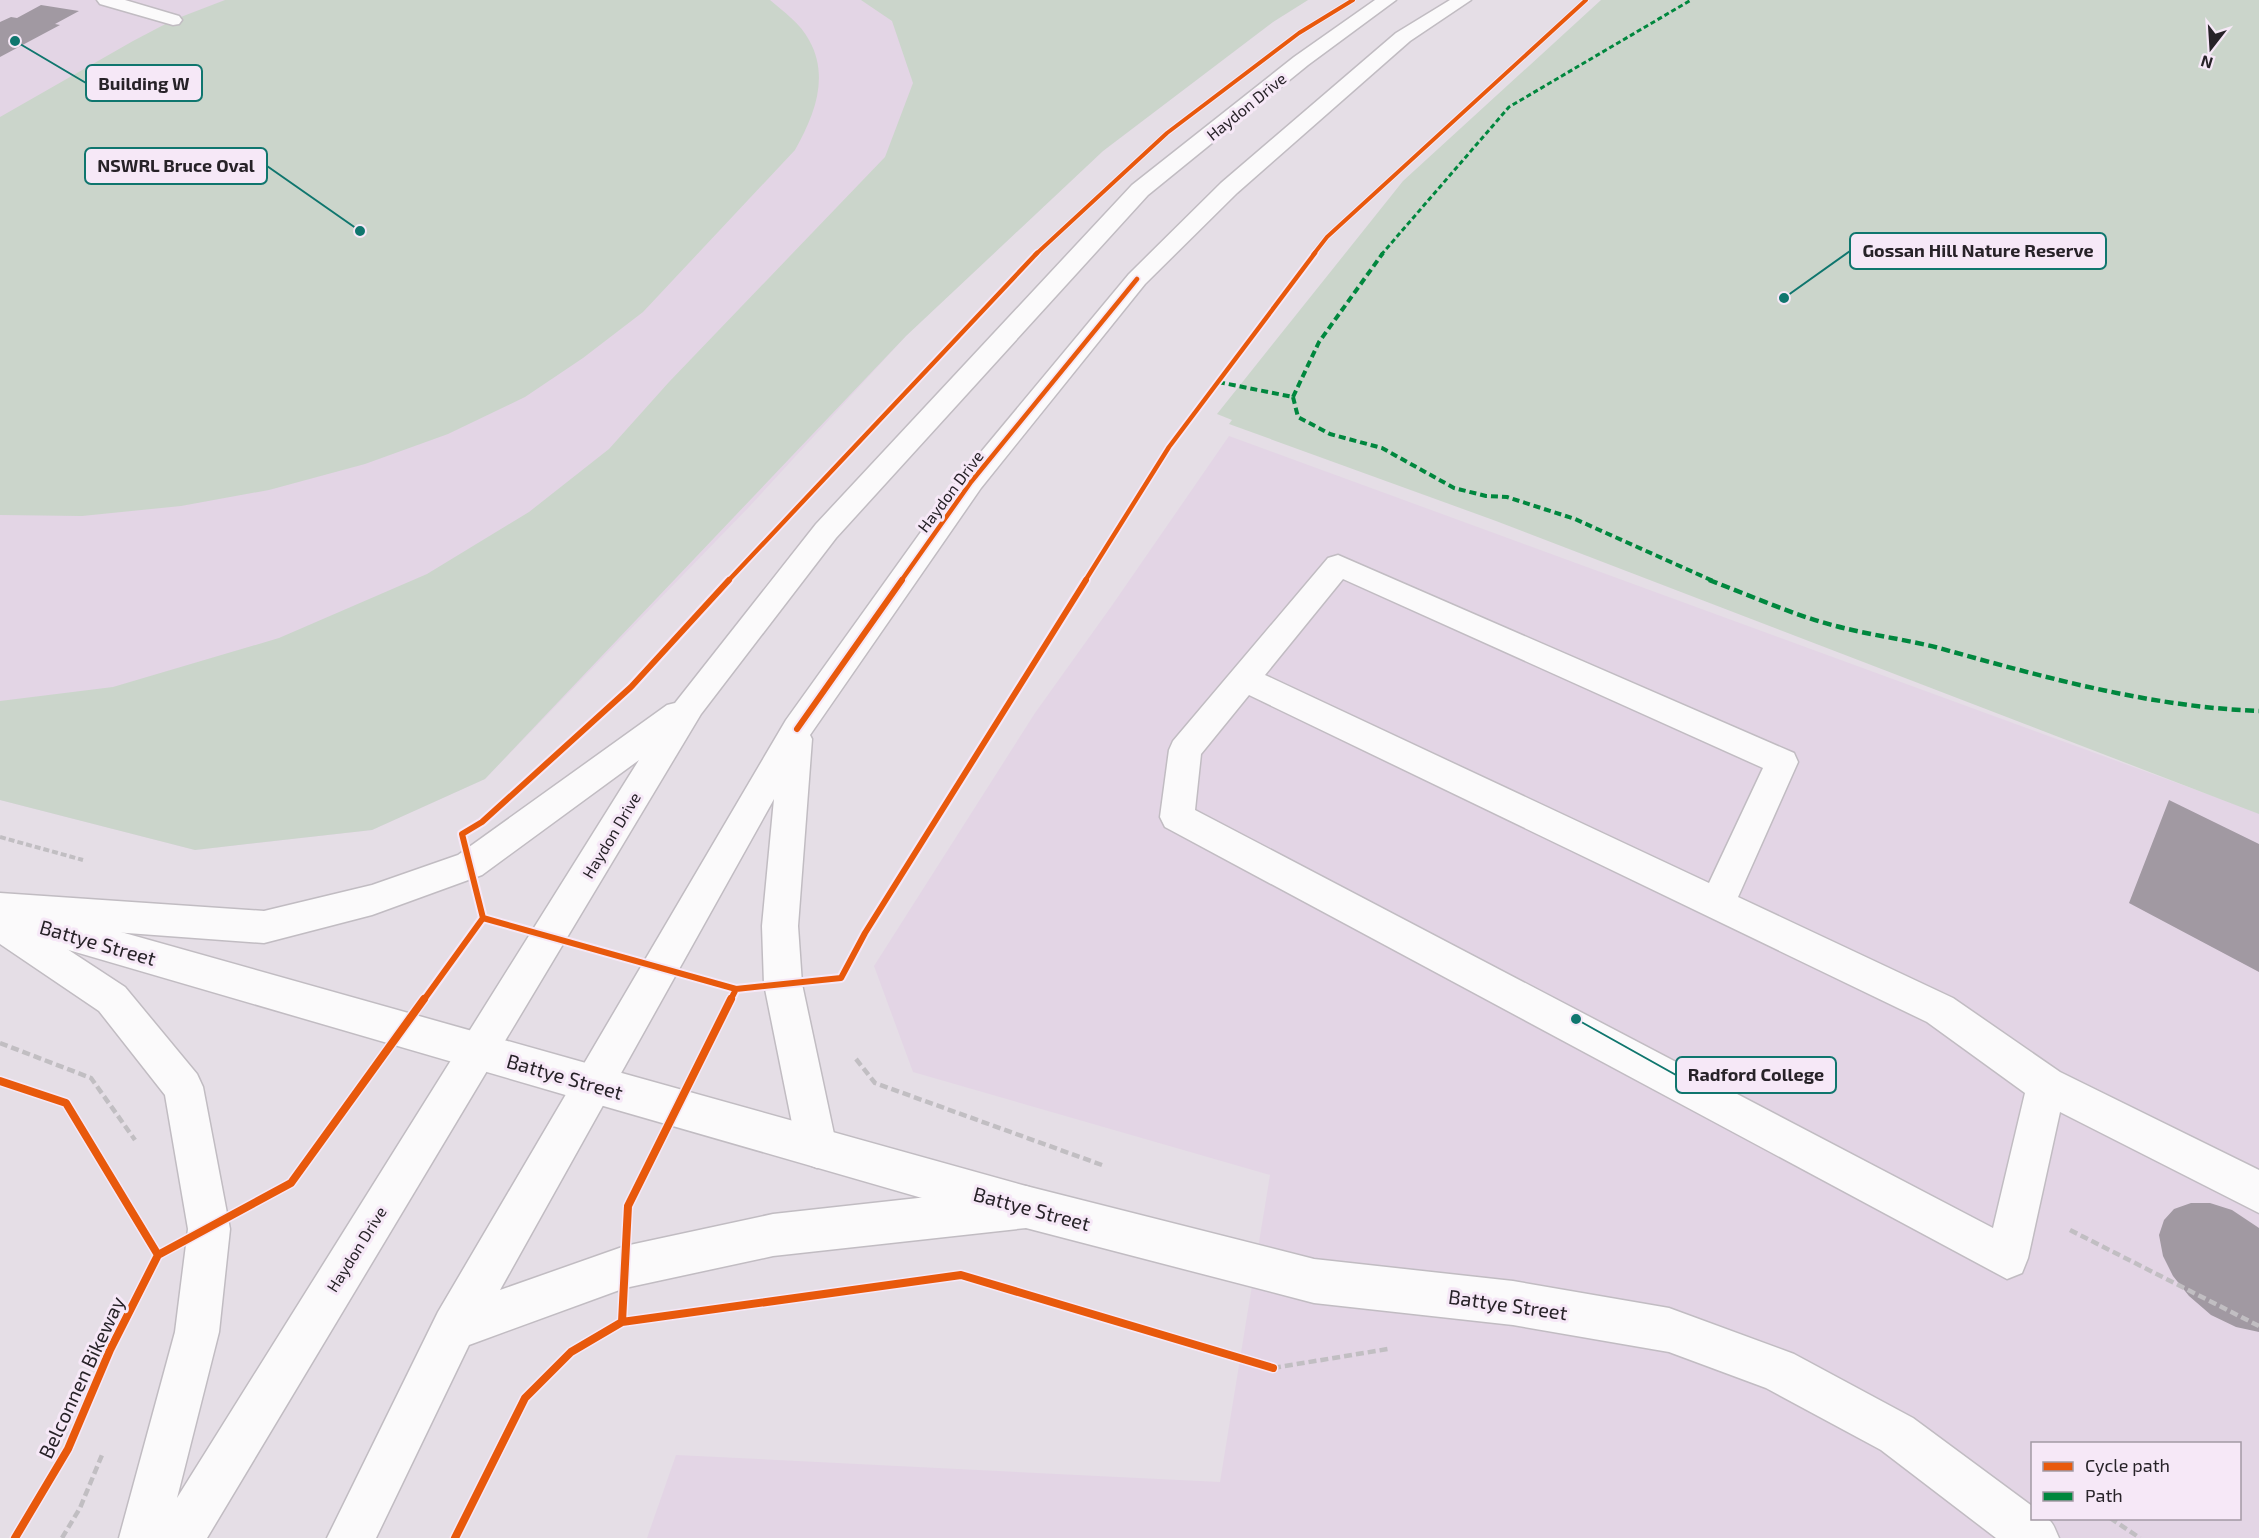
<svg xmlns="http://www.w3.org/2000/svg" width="2259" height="1538" viewBox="0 0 2259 1538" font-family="'Exo 2',sans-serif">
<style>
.built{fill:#e3d5e5;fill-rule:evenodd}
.green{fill:#cbd5cb}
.building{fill:#a199a2}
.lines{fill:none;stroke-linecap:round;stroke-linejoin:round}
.service-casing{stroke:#c1bcc2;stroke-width:3}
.minor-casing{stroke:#c1bcc2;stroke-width:3}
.tertiary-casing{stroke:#c1bcc2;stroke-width:3}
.secondary-casing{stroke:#c1bcc2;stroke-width:3}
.path-far1{stroke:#c1bec2;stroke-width:4;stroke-dasharray:6 3;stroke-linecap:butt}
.path{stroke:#c1bec2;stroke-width:4.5;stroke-dasharray:8 4;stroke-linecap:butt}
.service{fill:#fbfafb;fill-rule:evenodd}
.minor{fill:#fbfafb;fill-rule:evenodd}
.tertiary{fill:#fbfafb;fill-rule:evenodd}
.secondary{fill:#fbfafb;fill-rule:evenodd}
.quiet-far2{stroke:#00873e;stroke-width:3;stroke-dasharray:5 3;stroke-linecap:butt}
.quiet-far1{stroke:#00873e;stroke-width:4;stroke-dasharray:7 4;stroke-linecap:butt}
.quiet{stroke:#00873e;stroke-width:4.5;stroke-dasharray:9 4.5;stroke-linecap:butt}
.cycleway-far3-casing{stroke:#f6e8f7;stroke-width:6}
.cycleway-far2-casing{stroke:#f6e8f7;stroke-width:8}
.cycleway-far1-casing{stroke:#f6e8f7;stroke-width:10}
.cycleway-casing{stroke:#f6e8f7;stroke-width:11}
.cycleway-far3{stroke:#e8590c;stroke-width:4}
.cycleway-far2{stroke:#e8590c;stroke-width:4.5}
.cycleway-far1{stroke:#e8590c;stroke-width:6}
.cycleway{stroke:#e8590c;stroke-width:8}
.labels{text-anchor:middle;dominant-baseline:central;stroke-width:6;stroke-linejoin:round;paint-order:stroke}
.street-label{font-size:16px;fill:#272228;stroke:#f6e8f7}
.near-street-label{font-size:20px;fill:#272228;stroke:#f6e8f7}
.leader{fill:none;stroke:#0f766e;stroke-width:2}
.callout-dot{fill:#0f766e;stroke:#f6e8f7;stroke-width:2}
.callout{fill:#f6e8f7;stroke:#0f766e;stroke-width:2}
.callout-label{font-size:18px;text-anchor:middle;font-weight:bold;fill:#272228}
</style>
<rect width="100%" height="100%" fill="#e5dee6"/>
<path class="built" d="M0,0H1308L1273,22L1103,151L906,336L749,507L485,779L372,830L195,850L0,800Z
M1229,436L2259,813V1538H647L676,1455L1220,1482L1270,1175L913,1072L874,966L1035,713L1113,604ZM2032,1444H2240V1518H2032Z"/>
<path class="green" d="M225,0H770C783,11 801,24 809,40C830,77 814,116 795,150L643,312L583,358L525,397L448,434L365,464L269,490L181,506L82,516L0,515V117L133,41L173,20Z
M861,0H1308L1273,22L1103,151L906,336L485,779L372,830L195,850L0,800V701L113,687L279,638L427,574L529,512L609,449L669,382L885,157L913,83L892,21Z
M1601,0H2259V814L1496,521L1229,424L1232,420L1217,414L1403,181Z"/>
<path class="building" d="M41,5L79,11L55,24L60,25L0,57V22L11,17L17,18Z
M2169,800L2259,844V972L2129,903Z
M2191,1203H2210L2232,1210L2259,1228V1332L2236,1327L2211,1315L2189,1296L2173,1276L2163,1256L2159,1235L2164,1220L2174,1209Z"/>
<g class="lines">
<defs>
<path id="service" d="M97,0H125L179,16L182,20L179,24L173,25L100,4Z
M1338,555L1794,753L1798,762L1738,897L1953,998L2060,1072L2259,1170V1213L2060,1112L2028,1258L2022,1273L2007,1279L1165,827L1160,817L1169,750L1173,741L1328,558ZM1343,579L1763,768L1709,883L1265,675ZM1249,695L1927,1022L2025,1093L1993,1228L1195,810L1201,754Z"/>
<path id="minor" d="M593,1065L1026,1186L1314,1259L1513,1281L1669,1308L1794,1354L1913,1418L2032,1506V1518C2053,1518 2051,1520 2059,1538H1996L1881,1450L1766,1388L1669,1352L1513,1325L1314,1303L1026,1228L593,1103L579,1097L573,1084L579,1071Z"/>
<path id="tertiary" d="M0,898L593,1065L607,1071L613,1084L607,1097L593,1103L0,930Z"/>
<path id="secondary" d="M1375,0H1396L1308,65L1148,195L836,538L701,714L207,1538H119L175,1332L188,1229L165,1095L99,1011L0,944V893L264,911L372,885L458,855L667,705L675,703L816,524L1132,185L1294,57ZM639,760L177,1498L219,1332L230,1229L203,1087L197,1074L125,987L32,926L264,943L372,915L482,875Z
M1450,0H1471L1410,41L1237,193L1145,284L981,488L810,735L812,739L798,926L802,984L837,1148L831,1162L817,1168L803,1162L797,1148L764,984L762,926L774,799L500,1290L625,1246L773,1214L1026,1186L1041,1192L1047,1207L1041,1222L1026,1228L773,1256L625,1288L469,1345L376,1538H327L438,1312L786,720L961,476L1129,274L1221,183L1396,33Z"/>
</defs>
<use href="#service" class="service-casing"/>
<use href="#minor" class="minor-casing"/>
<use href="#tertiary" class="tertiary-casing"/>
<use href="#secondary" class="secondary-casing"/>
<path class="path-far1" d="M0,837L83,860"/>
<path class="path" d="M0,1043L91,1078L135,1140
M856,1059L875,1083L1102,1165
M2070,1230L2259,1326
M1273,1368L1388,1349
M2110,1518L2140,1538
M62,1538L80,1508L102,1455"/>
<use href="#service" class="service"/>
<use href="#minor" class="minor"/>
<use href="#tertiary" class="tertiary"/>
<use href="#secondary" class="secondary"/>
<path class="quiet-far2" d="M1381,255L1509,107L1691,0"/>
<path class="quiet-far1" d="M1218,382L1293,397
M1293,397L1298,417L1330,434L1382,448L1454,488L1486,496L1507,497L1575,519L1713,581
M1293,397L1319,342L1383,253"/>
<path class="quiet" d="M1709,580C1749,595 1791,614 1832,625C1868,635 1904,639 1939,648C2043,677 2150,707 2259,711"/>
<defs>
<path id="cycleway-far3" d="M1035,255L1167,133L1299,33L1353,0
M1313,255L1327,237L1586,0"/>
<path id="cycleway-far2" d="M728,581L1037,253
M901,581L971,482L1137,279
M1085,581L1169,447L1315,253"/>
<path id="cycleway-far1" d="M797,729L902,580
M483,918L736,989L841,978L865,933L1086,580
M423,1001L483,918L462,834L482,822L631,687L729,580
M730,1001L736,989"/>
<path id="cycleway" d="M0,1081L66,1103L158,1255
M158,1255L291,1183L424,999
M622,1322L628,1206L731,999
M15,1538L68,1449L110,1350L158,1255
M455,1538L525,1398L571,1352L622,1322L961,1275L1273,1368"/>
</defs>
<use href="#cycleway-far3" class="cycleway-far3-casing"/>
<use href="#cycleway-far2" class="cycleway-far2-casing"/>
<use href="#cycleway-far1" class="cycleway-far1-casing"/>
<use href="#cycleway" class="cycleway-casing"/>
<use href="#cycleway-far3" class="cycleway-far3"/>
<use href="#cycleway-far2" class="cycleway-far2"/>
<use href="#cycleway-far1" class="cycleway-far1"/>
<use href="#cycleway" class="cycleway"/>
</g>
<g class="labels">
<g class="street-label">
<text transform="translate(1246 106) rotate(-39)">Haydon Drive</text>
<text transform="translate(950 491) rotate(-53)">Haydon Drive</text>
<text transform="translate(611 835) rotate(-59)">Haydon Drive</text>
<text transform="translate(356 1249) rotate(-58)">Haydon Drive</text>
</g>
<g class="near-street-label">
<text transform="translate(98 942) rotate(16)">Battye Street</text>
<text transform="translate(565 1076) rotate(16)">Battye Street</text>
<text transform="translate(1032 1208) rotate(15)">Battye Street</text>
<text transform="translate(1508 1304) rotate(8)">Battye Street</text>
<text transform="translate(81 1377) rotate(-65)">Belconnen Bikeway</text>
</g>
</g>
<path class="leader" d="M15 41L86 83M360 231L267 166M1784 298L1850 251M1576 1019L1676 1075"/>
<g class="callout-dot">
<circle cx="15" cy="41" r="6"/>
<circle cx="360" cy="231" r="6"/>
<circle cx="1784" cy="298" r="6"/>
<circle cx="1576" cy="1019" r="6"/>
</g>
<g class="callout">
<rect x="86" y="65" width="116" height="36" rx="6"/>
<rect x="85" y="148" width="182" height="36" rx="6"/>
<rect x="1850" y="233" width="256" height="36" rx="6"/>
<rect x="1676" y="1057" width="160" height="36" rx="6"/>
</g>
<g class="callout-label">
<text x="144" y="90">Building W</text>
<text x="176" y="172">NSWRL Bruce Oval</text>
<text x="1978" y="257">Gossan Hill Nature Reserve</text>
<text x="1756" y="1081">Radford College</text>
</g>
<rect x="2031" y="1442" width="210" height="78" fill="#f6e8f7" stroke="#a399a4" stroke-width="1.5"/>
<rect x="2043" y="1462" width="30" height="9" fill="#e8590c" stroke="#a399a4" stroke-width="1.5"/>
<text x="2085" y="1472" font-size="18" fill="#272228">Cycle path</text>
<rect x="2043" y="1492" width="30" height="9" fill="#00873e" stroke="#a399a4" stroke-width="1.5"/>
<text x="2085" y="1502" font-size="18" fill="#272228">Path</text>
<g transform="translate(2211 48) rotate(197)" stroke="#f6e8f7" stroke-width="4.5" paint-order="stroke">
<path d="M0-4.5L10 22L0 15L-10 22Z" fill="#272228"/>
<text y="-9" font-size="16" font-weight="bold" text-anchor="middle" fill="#272228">N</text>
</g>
</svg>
